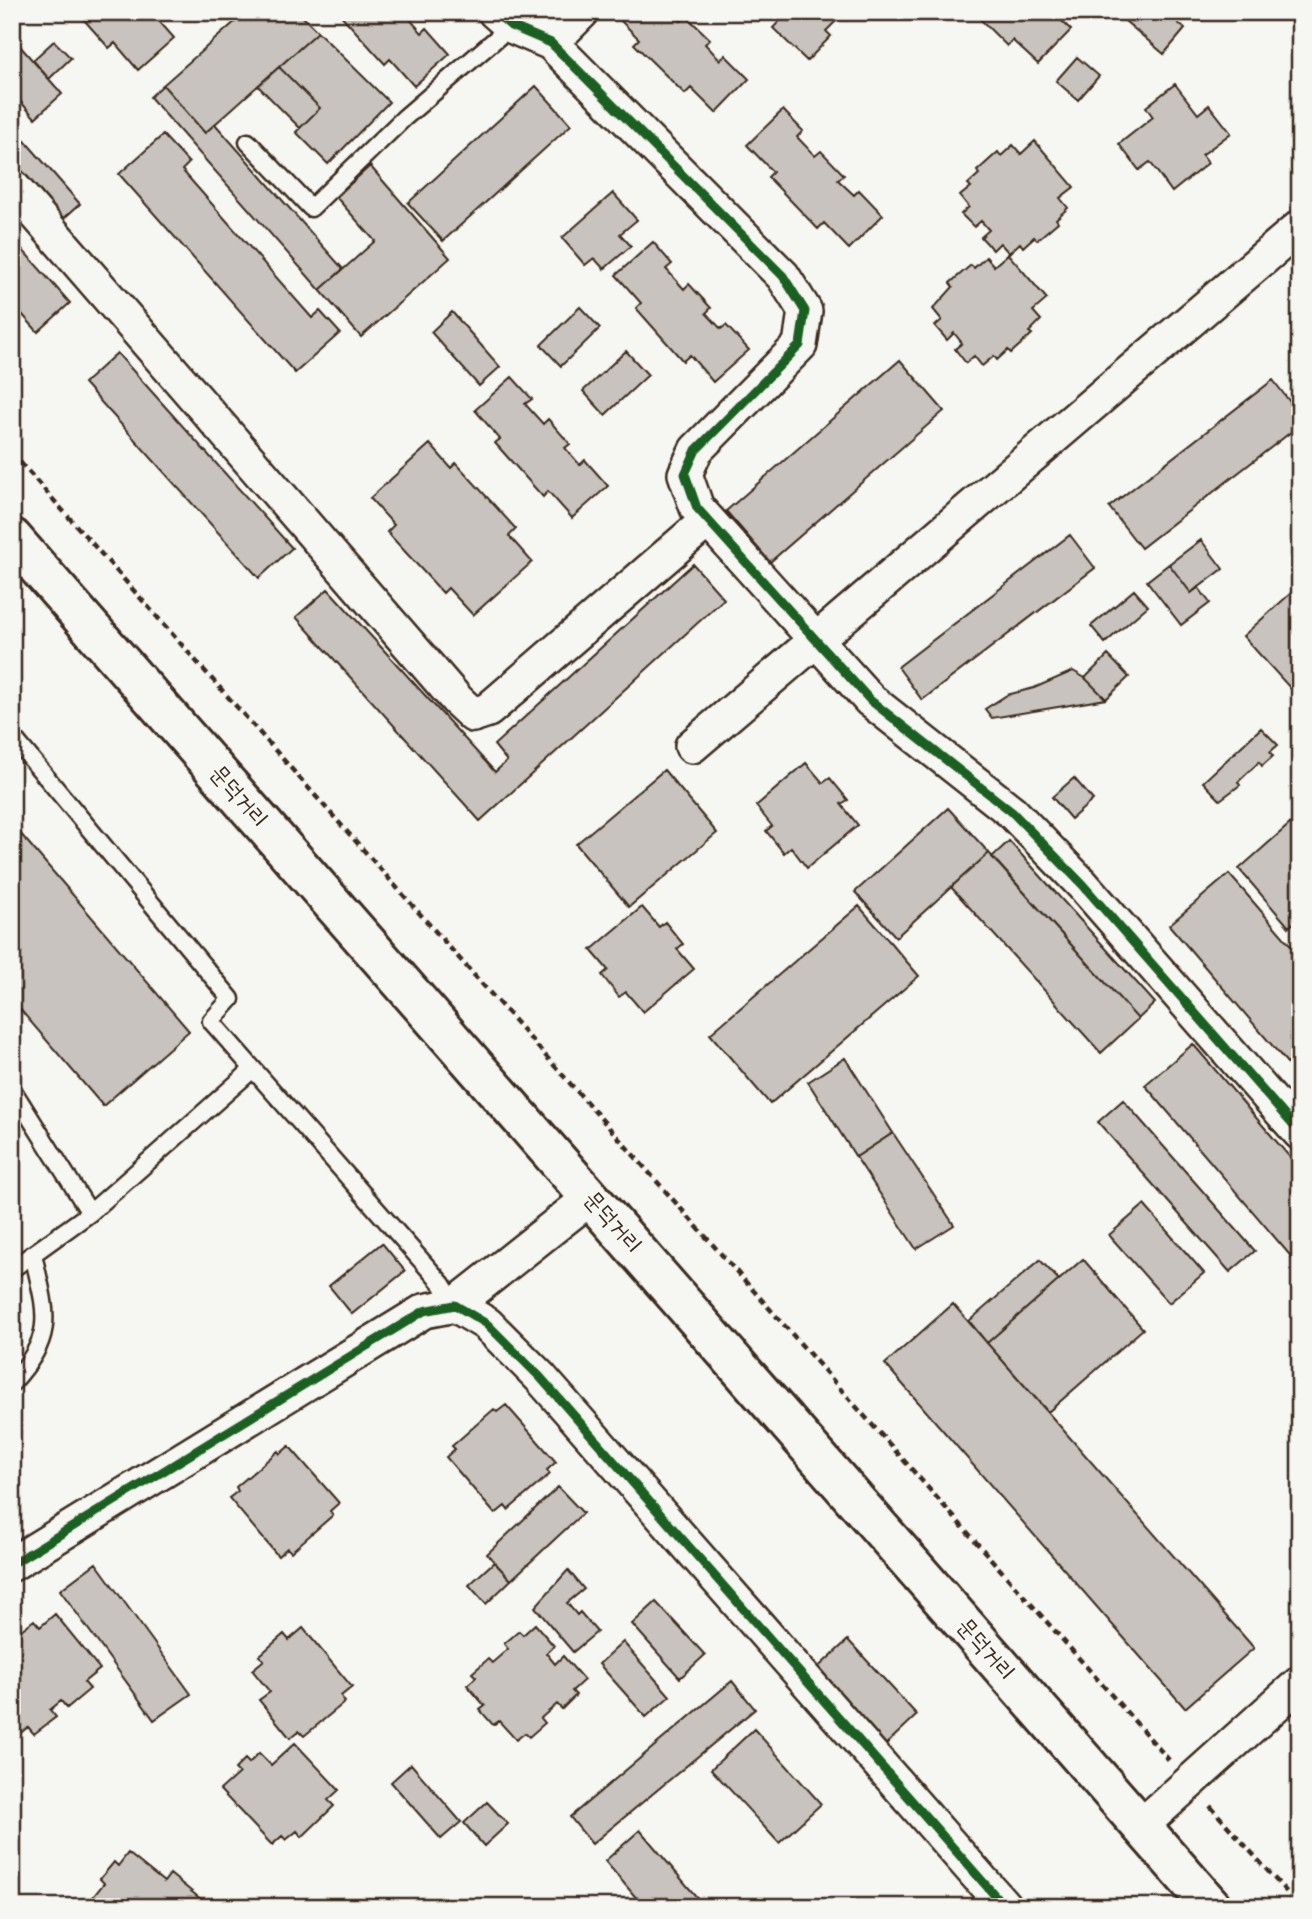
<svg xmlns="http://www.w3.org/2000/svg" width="1312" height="1919" viewBox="0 0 1312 1919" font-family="Mynerve,'Poor Story',sans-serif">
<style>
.building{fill:#c8c3be;stroke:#3b2a1e;stroke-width:2}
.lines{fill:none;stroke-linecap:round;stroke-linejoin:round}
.lane-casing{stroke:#3b2a1e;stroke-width:21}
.street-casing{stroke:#3b2a1e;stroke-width:38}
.secondary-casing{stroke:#3b2a1e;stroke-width:44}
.path{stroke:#3b2a1e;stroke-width:4.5;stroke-dasharray:7 5;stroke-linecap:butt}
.lane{stroke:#f6f6f2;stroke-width:16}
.street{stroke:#f6f6f2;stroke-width:33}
.secondary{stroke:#f6f6f2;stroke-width:38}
.cycleway-casing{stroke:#f6f6f2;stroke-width:13}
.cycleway{stroke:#1b5e20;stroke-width:9}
.labels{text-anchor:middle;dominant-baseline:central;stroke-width:7;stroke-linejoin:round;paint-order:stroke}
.street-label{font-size:23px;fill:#3b2a1e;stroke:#f6f6f2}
</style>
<rect width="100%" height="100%" fill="#f6f6f2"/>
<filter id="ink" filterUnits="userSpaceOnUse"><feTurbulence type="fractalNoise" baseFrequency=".0143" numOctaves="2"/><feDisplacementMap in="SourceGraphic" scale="14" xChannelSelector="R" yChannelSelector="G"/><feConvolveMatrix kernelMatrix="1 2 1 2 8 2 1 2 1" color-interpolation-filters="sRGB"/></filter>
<g filter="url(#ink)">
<path class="building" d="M77,12H142L146,17L151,12L174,38L138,70L115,43L109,48Z
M246,12H298L318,32L205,133L163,85Z
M338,12H412L407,16L422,33L427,28L450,54L414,86L390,59L385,64Z
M612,12H672L681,21L686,16L710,39L705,44L720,60L725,55L749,79L716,113L691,88L685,94L634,44L639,39Z
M788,12H854L846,20L841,16L826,31L831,36L807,61L773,28Z
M973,12H1053L1071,30L1038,64L1012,40L1007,46Z
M1120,12H1166L1185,29L1164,54L1118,15Z
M1287,12H1300V29Z
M318,32L389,102L328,164L296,132L320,108L279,67Z
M12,37L62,94L35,118L12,92Z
M54,41L71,58L49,79L33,60Z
M1077,57L1099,76L1078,100L1056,81Z
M279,67L320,108L300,128L258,86Z
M1175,84L1198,114L1209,105L1231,133L1202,155L1208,163L1172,192L1150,162L1139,170L1119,144L1153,117L1146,107Z
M163,85L205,133L215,124L343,269L320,290L150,97Z
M536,86L571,125L443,241L408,203Z
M783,110L803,131L797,137L815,156L821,151L844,175L838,180L854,195L859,190L883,215L849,249L824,223L818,229L768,177L773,172L747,145Z
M12,126L80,204L63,219L12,161Z
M163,135L189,163L182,170L312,318L320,311L340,333L295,373L119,174Z
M1035,141L1074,187L1060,198L1068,208L1056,219L1058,222L1037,240L1034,237L1023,247L1020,243L1009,253L1000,243L993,250L981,237L989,230L981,221L974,227L961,214L969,207L960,196L971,187L968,184L979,174L977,171L998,152L1001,156L1013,145L1021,154Z
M370,166L450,258L361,337L320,290L375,241L336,197Z
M613,193L637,220L620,234L631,246L604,269L594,258L585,265L562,238Z
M12,238L70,303L38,332L12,303Z
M653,242L672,264L666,269L684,289L689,284L711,308L706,313L721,329L726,325L749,350L713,382L690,355L683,361L636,308L641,303L616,275Z
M1008,254L1047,299L1033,311L1041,320L1029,332L1032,334L1011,353L1008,350L997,360L994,356L982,366L974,356L966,363L955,349L962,343L954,333L947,340L935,326L942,320L933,309L953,287L950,283L971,265L974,268L986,257L994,266Z
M580,307L600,328L561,366L541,345Z
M452,312L500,367L479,386L431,332Z
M626,351L648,375L605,415L583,391Z
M117,353L292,548L259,578L84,383Z
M900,360L944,411L770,562L726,511Z
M512,377L532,399L525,404L543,424L548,419L570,444L565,448L580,465L585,460L608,486L572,518L548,491L543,497L495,443L500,439L475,410Z
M1273,380L1300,415V425L1141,548L1109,507Z
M430,444L451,468L456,463L516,529L509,536L532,562L473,615L448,588L443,593L387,532L394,525L370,498Z
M1070,535L1095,568L922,700L898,667Z
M1201,540L1223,569L1191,593L1169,564Z
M693,564L724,599L480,821L296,617L328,589L495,772L507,761L494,745Z
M1169,564L1191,593L1198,587L1210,603L1181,625L1147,581Z
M1300,585V699L1243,636Z
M1134,590L1148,606L1105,643L1091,626Z
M1108,655L1129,677L1106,699L1085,678Z
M1073,671L1085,678L1106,699L992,718L985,709L1007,695L1034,688Z
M1261,728L1278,745L1270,752L1273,756L1262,766L1259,762L1238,782L1240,785L1220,800L1203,782Z
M806,763L823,783L830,778L848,800L841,804L858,825L807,868L791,847L784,853L766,831L772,826L756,806Z
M664,770L717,833L629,907L576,844Z
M1074,778L1093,800L1071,819L1052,797Z
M948,808L989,853L896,937L855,892Z
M1300,815V917L1289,927L1239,869Z
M14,826L189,1031L103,1106L12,1000Z
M1009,841L1155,1003L1138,1019L992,857Z
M989,853L1138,1019L1101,1053L951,887Z
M1229,874L1300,956V1078L1169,925Z
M859,906L919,976L770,1104L710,1034Z
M642,907L659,927L665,922L683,944L677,949L694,969L643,1012L626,992L619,997L602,975L608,970L591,950Z
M1193,1044L1300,1169V1267L1145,1085Z
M845,1058L893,1133L856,1157L808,1082Z
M1123,1100L1255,1251L1230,1272L1098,1122Z
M893,1133L954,1225L916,1249L856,1157Z
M1144,1205L1204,1273L1169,1303L1109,1235Z
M382,1243L405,1271L352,1314L329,1286Z
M1083,1259L1143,1329L1048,1412L987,1343Z
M1040,1260L1059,1280L987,1343L969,1321Z
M953,1304L1254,1648L1185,1708L885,1364Z
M506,1405L556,1462L547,1470L550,1474L508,1510L505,1506L495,1514L446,1457L455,1449L452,1446L494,1409L497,1412Z
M289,1446L339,1503L330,1511L333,1515L291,1552L287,1548L278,1556L229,1498L238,1491L236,1487L278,1451L280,1454Z
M558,1487L583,1513L511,1580L487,1554Z
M494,1562L511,1580L486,1604L469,1585Z
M96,1563L191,1694L154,1720L60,1590Z
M568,1570L584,1589L567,1603L577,1615L580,1612L597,1632L573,1652L535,1607Z
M656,1602L705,1655L680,1678L632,1624Z
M55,1614L100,1669L84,1682L90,1689L67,1708L61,1701L50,1710L56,1717L34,1734L28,1727L12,1740V1649L17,1645L12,1637L34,1620L40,1627Z
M535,1624L554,1646L546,1653L555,1664L563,1656L584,1680L572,1691L576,1695L562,1709L557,1704L541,1718L545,1723L529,1737L525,1733L516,1740L499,1721L493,1725L480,1710L485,1706L467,1685L476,1677L472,1673L488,1659L492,1663L508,1649L504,1644L519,1631L523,1635Z
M303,1628L352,1687L341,1696L345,1702L304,1736L299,1731L290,1738L259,1700L270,1692L252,1670L264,1660L259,1656L284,1634L289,1640Z
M848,1640L917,1715L882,1748L813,1672Z
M623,1642L670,1696L646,1717L599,1664Z
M732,1681L755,1709L592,1844L570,1817Z
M754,1729L821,1804L779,1843L711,1769Z
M295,1743L339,1790L328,1800L334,1806L302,1837L297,1831L286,1840L282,1836L272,1845L220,1790L239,1773L235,1769L245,1759L249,1763L259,1753L271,1765Z
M411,1764L461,1822L441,1839L391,1782Z
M487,1802L508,1824L484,1846L464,1823Z
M640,1830L705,1907H644L605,1861Z
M128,1853L164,1882L170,1874L208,1905L85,1907L104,1883L100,1879L114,1862L118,1866Z"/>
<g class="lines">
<defs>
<path id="lane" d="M248,142L311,208L404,118L511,26
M12,736L231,999L211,1021L442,1284L455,1305
M12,1089L90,1213
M12,1269L90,1213L253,1069
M12,1383C57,1334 46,1313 33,1254"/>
<path id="street" d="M495,12L511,26L551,43L783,276L805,311L800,345L696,450L685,474L697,508L870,700L1012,812L1082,884L1300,1133
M551,43L582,12
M12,186L457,700L473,715L488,710L708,520
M692,746L1300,227
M455,1305L590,1198
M12,1564L424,1311L455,1305L487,1324L540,1377L1005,1907
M1140,1827L1300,1683"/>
<path id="secondary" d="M12,538L1212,1907"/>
</defs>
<use href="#lane" class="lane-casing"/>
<use href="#street" class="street-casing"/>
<use href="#secondary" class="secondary-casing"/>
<path class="path" d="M12,453L1169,1760
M1210,1806L1300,1907"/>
<use href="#lane" class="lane"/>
<use href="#street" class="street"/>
<use href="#secondary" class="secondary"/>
<defs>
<path id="cycleway" d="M495,12L511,26L551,43L783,276L805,311L800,345L696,450L685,474L697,508L870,700L1012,812L1082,884L1300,1133
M12,1564L424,1311L455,1305L487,1324L540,1377L1005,1907"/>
</defs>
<use href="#cycleway" class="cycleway-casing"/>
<use href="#cycleway" class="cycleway"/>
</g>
</g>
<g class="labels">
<g class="street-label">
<text transform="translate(238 797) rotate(49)">문덕거리</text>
<text transform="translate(612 1223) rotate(49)">문덕거리</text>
<text transform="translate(985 1650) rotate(49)">문덕거리</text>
</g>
</g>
<rect width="1312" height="1919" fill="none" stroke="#f6f6f2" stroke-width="42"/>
<rect x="21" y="21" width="1270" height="1877" fill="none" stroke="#3b2a1e" stroke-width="2.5" filter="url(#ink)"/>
</svg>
